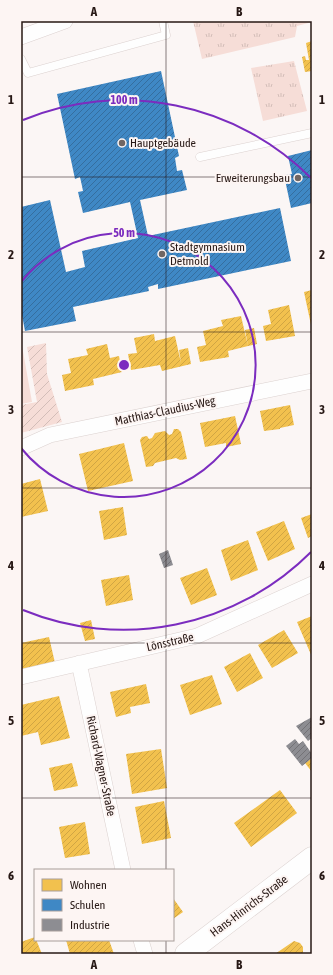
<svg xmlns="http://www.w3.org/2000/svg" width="333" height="975" viewBox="0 0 333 975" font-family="'Asap Condensed',sans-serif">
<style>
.grass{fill:url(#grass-tufts)}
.garden{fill:url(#garden-furrows)}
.pitch{fill:#f6ddd7}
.homes{fill:url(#homes-hatch)}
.schools{fill:url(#schools-hatch)}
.industry{fill:url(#industry-hatch)}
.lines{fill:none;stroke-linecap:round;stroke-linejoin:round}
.lane-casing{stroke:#dcd2d0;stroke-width:9}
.street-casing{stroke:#dcd2d0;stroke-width:16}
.secondary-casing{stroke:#dcd2d0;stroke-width:23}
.lane{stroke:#fefefe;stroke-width:8}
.street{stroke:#fefefe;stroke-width:15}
.secondary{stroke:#fefefe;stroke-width:22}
.grid{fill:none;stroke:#271815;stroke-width:1;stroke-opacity:0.55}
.ring{fill:none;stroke:#7b2cbf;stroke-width:2}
.poi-dot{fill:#716663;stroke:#fdf5f3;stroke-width:1.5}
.labels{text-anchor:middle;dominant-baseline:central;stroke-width:4;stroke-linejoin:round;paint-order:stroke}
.poi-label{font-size:12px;fill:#271815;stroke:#fdf5f3;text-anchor:start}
.street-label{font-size:12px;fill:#271815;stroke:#fdf5f3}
.centre{fill:#7b2cbf;stroke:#fdf5f3;stroke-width:2}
.ring-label{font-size:12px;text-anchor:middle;font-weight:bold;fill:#7b2cbf;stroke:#fdf5f3;stroke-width:4;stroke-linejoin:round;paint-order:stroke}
.neatline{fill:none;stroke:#271815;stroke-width:1.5}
.grid-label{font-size:13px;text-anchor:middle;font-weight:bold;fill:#271815}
</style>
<defs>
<pattern id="grass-tufts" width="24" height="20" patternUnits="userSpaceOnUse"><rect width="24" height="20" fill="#f6ddd7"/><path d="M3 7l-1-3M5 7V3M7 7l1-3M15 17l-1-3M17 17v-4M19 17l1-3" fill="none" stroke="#d3bdb8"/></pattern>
<pattern id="garden-furrows" width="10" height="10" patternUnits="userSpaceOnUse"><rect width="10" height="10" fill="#f6ddd7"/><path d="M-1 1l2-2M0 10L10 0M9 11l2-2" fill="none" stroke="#d3bdb8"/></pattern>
<pattern id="homes-hatch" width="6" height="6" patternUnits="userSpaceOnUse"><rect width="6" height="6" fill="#f2c14e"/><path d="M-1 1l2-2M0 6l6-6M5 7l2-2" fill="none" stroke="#d0a543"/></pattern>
<pattern id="schools-hatch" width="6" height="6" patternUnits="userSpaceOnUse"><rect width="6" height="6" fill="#3f88c5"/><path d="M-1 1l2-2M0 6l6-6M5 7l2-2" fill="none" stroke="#356e9f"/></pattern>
<pattern id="industry-hatch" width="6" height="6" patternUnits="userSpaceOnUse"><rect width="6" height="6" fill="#8d8d92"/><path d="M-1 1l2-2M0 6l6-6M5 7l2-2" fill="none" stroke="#737276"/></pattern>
</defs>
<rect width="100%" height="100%" fill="#fbf6f5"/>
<path class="grass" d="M193,21H312V22L297,26L295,37L202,59Z
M294,61L307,111L263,121L251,68Z"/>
<path class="garden" d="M46,343L47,374L62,422L21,433V405L37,402L27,347Z"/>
<path class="pitch" d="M21,340L32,402L21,404Z"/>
<path class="homes" d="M312,41V71L305,72L302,57L305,56L306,60H309L306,43Z
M312,290V325H311L304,292Z
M289,305L295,336L266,341L263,326L271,324L268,310Z
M241,316L248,346L228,351L229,357L200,362L197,347L206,345L203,331L223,326L221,320Z
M254,328L257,344L248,346L245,330Z
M154,334L155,341L175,336L181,363L179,350L188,348L191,364L162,371L160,365L131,370L128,354L137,353L134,338Z
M107,344L111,363L110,358L119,356L122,372L93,379L94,385L65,391L62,375L71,373L68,359L88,355L86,349Z
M290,405L294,425L280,428V429L264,431L260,411Z
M235,416L241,444L226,447V443L205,447L200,423Z
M174,429H178L181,432L187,459L180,460L176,458L155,463L153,466L146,467L140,440L142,437L147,436L149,439L152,438L155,433L165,431L169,435L172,434Z
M124,443L133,481L88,491L79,454Z
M40,479L48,511L21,517V484Z
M123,507L127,535L104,540L99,511Z
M312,514V536L308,538L301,518Z
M284,521L295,549L268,561L256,532Z
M248,540L258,570L231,581L221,550Z
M207,568L217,595L191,605L180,578Z
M129,575L133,600L106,606L101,580Z
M312,616V657L297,622Z
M91,620L95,639L85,641L80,623Z
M284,630L298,653L272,668L258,645Z
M49,637L55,663L21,671V643Z
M250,653L263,678L237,692L224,667Z
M212,675L222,704L190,715L180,685Z
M146,684L150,703L130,707L131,713L116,717L110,692Z
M59,696L70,738L41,745L38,732L21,736V705Z
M161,749L167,788L132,794L126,754Z
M312,758V772L305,763Z
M72,763L78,786L54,791L49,768Z
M280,790L297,813L251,847L234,823Z
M164,801L171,838L142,844L135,807Z
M85,822L90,854L65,858L59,827Z
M173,898L183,912L173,919Z
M35,937L42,954H21V942Z
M66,940H109L114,954H70Z
M294,941L300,943L303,947V953L275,954Z"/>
<path class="schools" d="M161,71L179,156L175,158L177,171L182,170L187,190L140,200L148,236L280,208L291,261L158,289V284L148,287L149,291L73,307L76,321L25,331L21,310V207L50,200L66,272L85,267L82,251L138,238L130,202L83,213L78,192L83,191L82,186L80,177L75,179L57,94Z
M312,150V203L291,208L284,175L292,174L288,156Z"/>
<path class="industry" d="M168,550L173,565L164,568L159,554Z
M312,717V738L308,741L296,726Z
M295,739L299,744L303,741L312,754V758L302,766L286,746Z"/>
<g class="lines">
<defs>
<path id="lane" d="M21,59L28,73L166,35L163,21
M200,157L312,133"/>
<path id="street" d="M21,37L65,21
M21,448L50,435L312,381
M79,663L123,870
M21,677L197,636L312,584
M141,940L145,954"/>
<path id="secondary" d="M186,954L312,858"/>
</defs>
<use href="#lane" class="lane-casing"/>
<use href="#street" class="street-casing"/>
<use href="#secondary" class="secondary-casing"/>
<use href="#lane" class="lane"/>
<use href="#street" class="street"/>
<use href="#secondary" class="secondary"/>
</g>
<path class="grid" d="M166,21V870M21,177H312M21,332H312M21,488H312M21,643H312M21,798H312M166,940V954"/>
<g class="ring">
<path d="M21 282A132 132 0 1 1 21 448"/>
<path d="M311 552A265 265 0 0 1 23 610M23 120A265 265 0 0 1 311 178"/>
</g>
<g class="poi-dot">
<circle cx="122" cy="143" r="4"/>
<circle cx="298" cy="178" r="4"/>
<circle cx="162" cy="254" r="4"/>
</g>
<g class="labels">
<g class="poi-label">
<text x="130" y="143">Hauptgebäude</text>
<text x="290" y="178" text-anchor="end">Erweiterungsbau</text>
<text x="170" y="247">Stadtgymnasium<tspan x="170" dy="14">Detmold</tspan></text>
</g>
<g class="street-label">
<text transform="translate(165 411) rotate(-12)">Matthias-Claudius-Weg</text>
<text transform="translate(170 642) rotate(-13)">Lönsstraße</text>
<text transform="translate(101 766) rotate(78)">Richard-Wagner-Straße</text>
<text transform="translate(249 906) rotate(-37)">Hans-Hinrichs-Straße</text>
</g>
</g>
<circle cx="124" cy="365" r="6" class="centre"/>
<g class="ring-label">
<text x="124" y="104">100 m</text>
<text x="124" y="237">50 m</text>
</g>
<rect width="333" height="975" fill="none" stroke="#fdf5f3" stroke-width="44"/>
<rect x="34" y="869" width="140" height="72" fill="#fdf5f3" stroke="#a79d9a"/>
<rect x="42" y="879" width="20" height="12" fill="#f2c14e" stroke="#a79d9a"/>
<text x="70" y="889" font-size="12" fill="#271815">Wohnen</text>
<rect x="42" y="899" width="20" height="12" fill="#3f88c5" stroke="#a79d9a"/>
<text x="70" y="909" font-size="12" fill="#271815">Schulen</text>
<rect x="42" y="919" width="20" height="12" fill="#8d8d92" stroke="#a79d9a"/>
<text x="70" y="929" font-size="12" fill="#271815">Industrie</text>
<rect x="22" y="22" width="289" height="931" class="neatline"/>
<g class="grid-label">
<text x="94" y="16">A</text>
<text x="239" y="16">B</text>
<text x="11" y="104">1</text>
<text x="322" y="104">1</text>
<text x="11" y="259">2</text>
<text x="322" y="259">2</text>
<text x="11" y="414">3</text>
<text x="322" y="414">3</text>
<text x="11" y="570">4</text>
<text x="322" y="570">4</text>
<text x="11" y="725">5</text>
<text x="322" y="725">5</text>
<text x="11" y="880">6</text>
<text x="322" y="880">6</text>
<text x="94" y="969">A</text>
<text x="239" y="969">B</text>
</g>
</svg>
